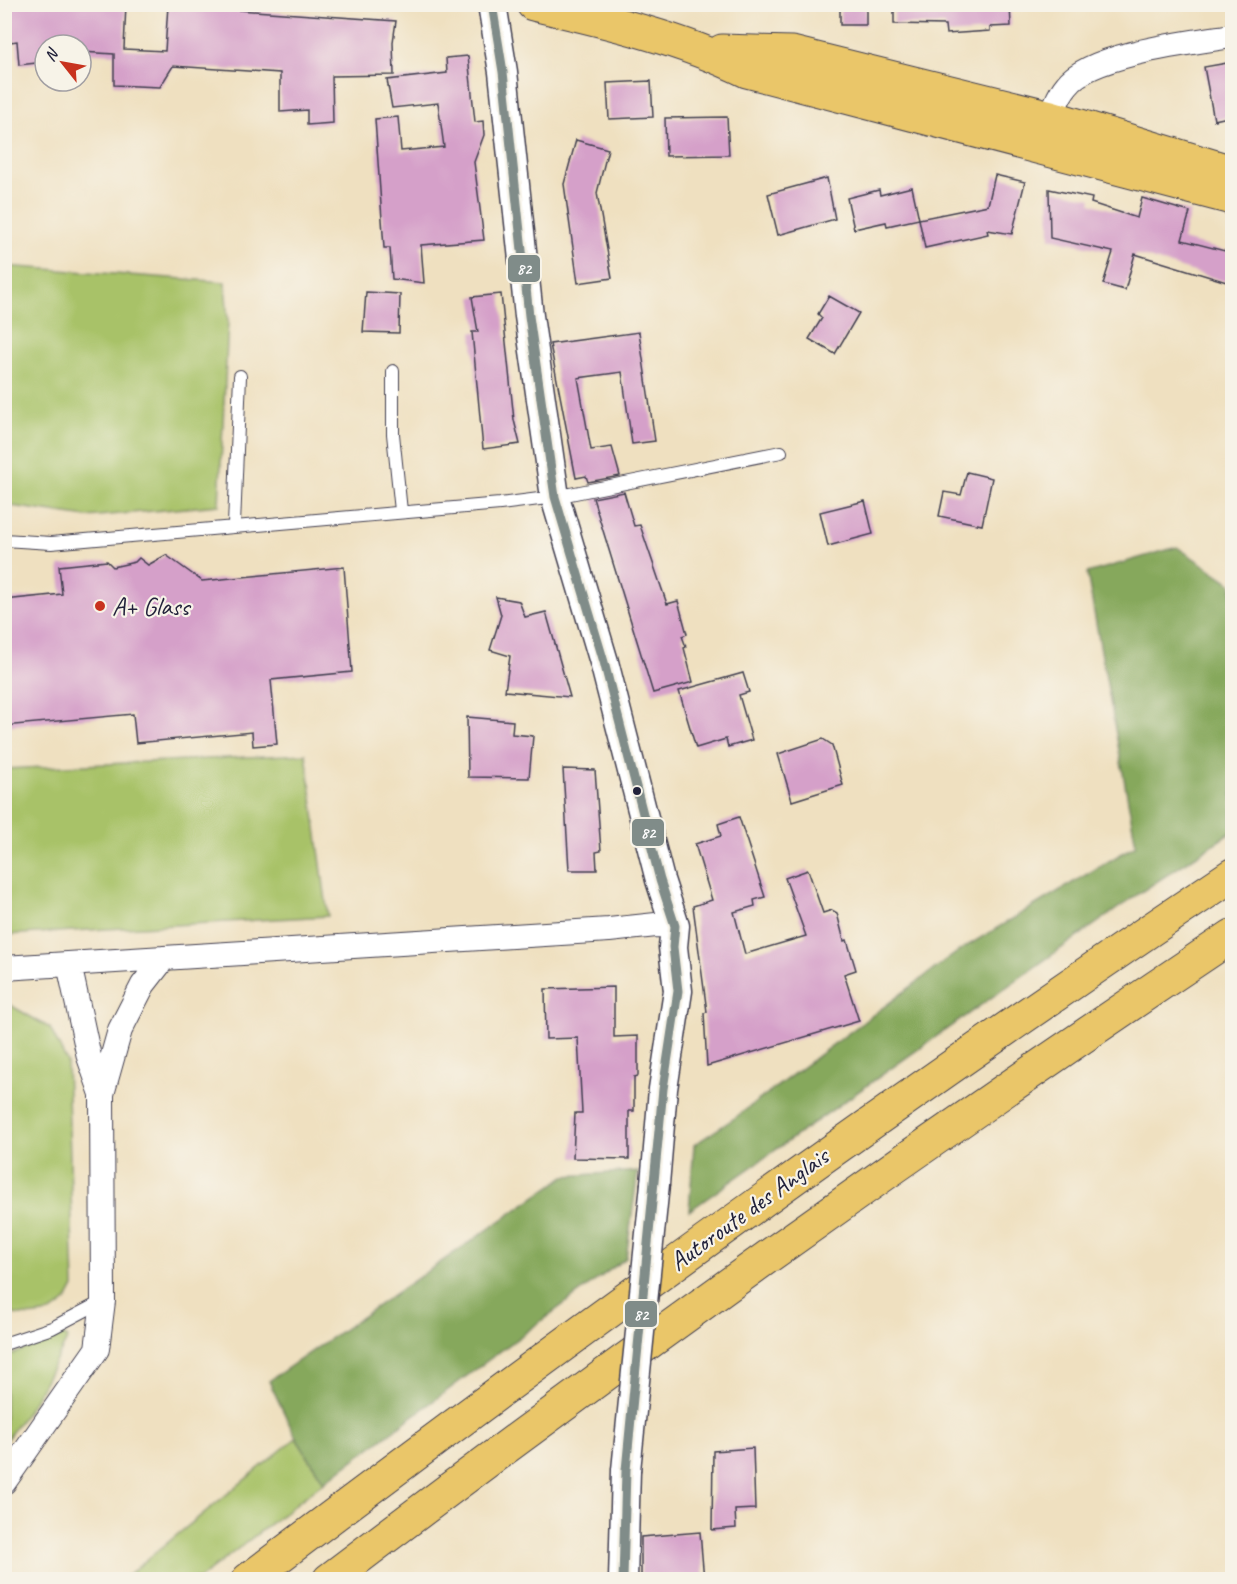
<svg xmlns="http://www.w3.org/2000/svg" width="1237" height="1584" viewBox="0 0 1237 1584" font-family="Caveat,sans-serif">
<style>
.green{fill:#a8c268;stroke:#657252;stroke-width:1.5}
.forest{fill:#86a85c;stroke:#54654c;stroke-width:1.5}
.building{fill:#d5a0c9}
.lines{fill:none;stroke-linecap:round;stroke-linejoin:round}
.service-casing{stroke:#413e4f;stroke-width:14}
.minor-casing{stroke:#413e4f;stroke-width:26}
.tertiary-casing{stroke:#413e4f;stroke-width:31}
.primary-casing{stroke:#413e4f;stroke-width:35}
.motorway-casing{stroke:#413e4f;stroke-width:35}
.service{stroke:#fff;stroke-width:12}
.minor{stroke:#fff;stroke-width:24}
.tertiary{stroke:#fff;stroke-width:28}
.primary{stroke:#eac669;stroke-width:33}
.motorway{stroke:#eac669;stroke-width:33}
.tertiary-bridge-casing{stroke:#413e4f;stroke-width:31;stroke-linecap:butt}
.tertiary-bridge{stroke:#fff;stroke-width:28}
.bus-1-casing{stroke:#f7f3e8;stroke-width:14}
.bus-1{stroke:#808c89;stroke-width:9}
.poi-dot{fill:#c8321e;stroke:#f7f3e8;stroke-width:2}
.bus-dot{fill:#22223b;stroke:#f7f3e8;stroke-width:2}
.labels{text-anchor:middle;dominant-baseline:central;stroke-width:4.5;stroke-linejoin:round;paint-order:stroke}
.poi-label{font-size:26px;fill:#22223b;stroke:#f7f3e8;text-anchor:start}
.street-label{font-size:26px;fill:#22223b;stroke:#f7f3e8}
.line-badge{stroke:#f7f3e8;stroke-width:2}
.badge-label{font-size:16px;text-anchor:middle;font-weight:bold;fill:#fff}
</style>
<rect width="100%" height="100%" fill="#f7f3e8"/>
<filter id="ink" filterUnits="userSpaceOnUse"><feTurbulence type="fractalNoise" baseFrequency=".0167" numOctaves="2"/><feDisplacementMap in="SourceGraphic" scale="12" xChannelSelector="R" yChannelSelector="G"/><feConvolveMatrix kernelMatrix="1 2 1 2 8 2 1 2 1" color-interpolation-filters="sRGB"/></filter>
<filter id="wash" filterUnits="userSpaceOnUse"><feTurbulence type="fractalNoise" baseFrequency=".008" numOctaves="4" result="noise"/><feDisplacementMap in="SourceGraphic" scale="24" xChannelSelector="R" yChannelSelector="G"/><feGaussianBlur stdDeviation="1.35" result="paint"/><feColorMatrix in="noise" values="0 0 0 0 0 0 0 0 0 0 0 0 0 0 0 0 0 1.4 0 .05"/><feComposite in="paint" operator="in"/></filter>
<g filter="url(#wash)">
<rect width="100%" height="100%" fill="#efe0c0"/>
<path class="green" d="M4,266L225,282L228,321L219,505L87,517L5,505Z
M306,754L328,916L5,935V769Z
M5,1002L50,1028L67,1062L74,1287C71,1292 68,1300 64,1303C49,1318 22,1318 5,1311Z
M63,1335L68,1338L34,1401L5,1442V1357Z
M296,1438L324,1482L199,1579H123Z"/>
<path class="forest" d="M1177,547L1232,584V832L1141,892L689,1211L694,1145L736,1117L960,950L1136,845L1087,573Z
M638,1171L626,1258L324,1482L296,1438L269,1381L565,1176Z"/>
<g id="blocks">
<path class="building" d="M4,4H126L124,49L165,51L168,5L396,21L393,42L394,75L332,76L333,123L307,125V110L280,112V73L173,66L160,87L114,85V54L81,52V45H45V62L19,65L17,41L4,43Z
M840,4H866V25H840Z
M894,4H1010L1011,26L990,27V31L946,34L945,25L894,24Z
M468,56L475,122L483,121L484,135L474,162L484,240L421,245L424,283L392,279L390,248H384L375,119L398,117L401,151L444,147L438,103L392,108L387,80L447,73L446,58Z
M1233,62V116L1214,120L1204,67Z
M651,81L653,117L609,119L607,83Z
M727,117L729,155L666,156L665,118Z
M576,140L608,149L597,193L612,278L578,283L564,184Z
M995,175L1025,182L1012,234L987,230L988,234L925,248L919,219L988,205Z
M827,178L835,219L778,235L768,194Z
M912,187L919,219L887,226L886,222L854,229L847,198L879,190L880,195Z
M1049,189L1092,198L1091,203L1137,218L1142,198L1190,212L1182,240L1233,253V284L1135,254L1125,290L1103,284L1113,252L1050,238Z
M366,292L400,294L399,333L363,332Z
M501,294L514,420L520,444L483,449L472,332H478L472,297Z
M829,296L859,313L835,354L809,339L822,318L818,314Z
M639,332L655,441L632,444L622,372L578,378L591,450L612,447L620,476L588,482L586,476L576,478L550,344Z
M967,472L992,478L982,525L939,516L944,492L961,495Z
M624,492L634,526L640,525L667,604L678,601L687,634L682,636L686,647L684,648L693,682L653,693L593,498Z
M865,501L873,534L828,546L820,512Z
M166,555L202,581L344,567L352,672L271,680L277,744L253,746L252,732L136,743L133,714L4,726V600L62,594L59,566L107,561L113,567L135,562L139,558L148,565Z
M496,597L519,601L525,617L546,612L570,697L505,691L510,656L490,650L501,615Z
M743,673L749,692L739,695L752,740L728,747L726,739L696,748L679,691Z
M467,717L513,721L512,734L533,736L529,778L468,777Z
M823,739L832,745L843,785L792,801L778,754Z
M563,769L595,770L601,851L596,852L597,870H569Z
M739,817L765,897L754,900L755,906L734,912L745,954L806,936L785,878L808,870L823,913L832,910L837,913L844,941L847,940L856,970L844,974L859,1021L707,1066L704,1013L707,1012L693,906L712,900L695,844L721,836L718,824Z
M614,987V1037L638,1036V1076L634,1077V1111H629V1159L573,1158L575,1113H582L578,1038L546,1039L545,989Z
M753,1448L755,1509L735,1510L736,1528L712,1530L713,1451Z
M700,1532L704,1580H641V1537Z"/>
</g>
</g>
<g filter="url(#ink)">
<use href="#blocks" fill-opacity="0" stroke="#413e4f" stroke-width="1.5"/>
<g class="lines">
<defs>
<path id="service" d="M393,371V434L401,511
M234,525L240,376
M4,540L51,543L500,504L555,497L781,452
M4,1344L52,1328L103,1301"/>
<path id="minor" d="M1047,131C1052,115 1056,98 1067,85C1090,54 1194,42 1232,36
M69,964L89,1057L102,1094
M4,968L609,930L656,925L675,926
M4,1482L97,1349L103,1301L102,1094L120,1030L143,985L164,958"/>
<path id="tertiary" d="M492,4L503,72L529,316L555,497L604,662L660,880L675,926L673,947L678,991L663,1089L655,1184
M623,1580L626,1470"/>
<path id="primary" d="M533,4C606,21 680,38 747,71L1232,198
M722,51L792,53L1051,117L1232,172"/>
<path id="motorway" d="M248,1580C570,1336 897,1099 1232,875
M329,1580C624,1356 925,1141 1232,936"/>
</defs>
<use href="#service" class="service-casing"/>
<use href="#minor" class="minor-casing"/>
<use href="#tertiary" class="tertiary-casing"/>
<use href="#primary" class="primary-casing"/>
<use href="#motorway" class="motorway-casing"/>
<use href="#service" class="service"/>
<use href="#minor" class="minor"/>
<use href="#tertiary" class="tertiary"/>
<use href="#primary" class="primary"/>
<use href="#motorway" class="motorway"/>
<defs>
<path id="tertiary-bridge" d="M626,1470L655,1184"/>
</defs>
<use href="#tertiary-bridge" class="tertiary-bridge-casing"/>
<use href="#tertiary-bridge" class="tertiary-bridge"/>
<defs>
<path id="bus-1" d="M492,4L503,72L529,316L555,497L604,662L660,880L675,926L673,947L678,991L663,1089L626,1470L623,1580"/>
</defs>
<use href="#bus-1" class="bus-1-casing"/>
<use href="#bus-1" class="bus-1"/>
</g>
</g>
<circle class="poi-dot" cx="100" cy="606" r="6"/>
<circle class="bus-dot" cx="637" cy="791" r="5"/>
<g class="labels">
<g class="poi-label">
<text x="112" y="606">A+ Glass</text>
</g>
<g class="street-label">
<text transform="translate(749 1209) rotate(-36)">Autoroute des Anglais</text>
</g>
</g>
<g class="line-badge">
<rect x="507" y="254" width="34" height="29" rx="6" fill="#808c89"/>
<rect x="631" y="818" width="34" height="29" rx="6" fill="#808c89"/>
<rect x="624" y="1300" width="34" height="28" rx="6" fill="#808c89"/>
</g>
<g class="badge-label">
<text x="524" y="274">82</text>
<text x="648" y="838">82</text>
<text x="641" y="1320">82</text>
</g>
<rect width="1237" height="1584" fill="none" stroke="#f7f3e8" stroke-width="24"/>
<g transform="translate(63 63) rotate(301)"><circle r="28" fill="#f7f3e8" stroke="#a29fa3" stroke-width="1.5"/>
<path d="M0-4.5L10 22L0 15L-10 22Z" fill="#c8321e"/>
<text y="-9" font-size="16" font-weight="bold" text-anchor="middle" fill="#22223b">N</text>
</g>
</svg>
